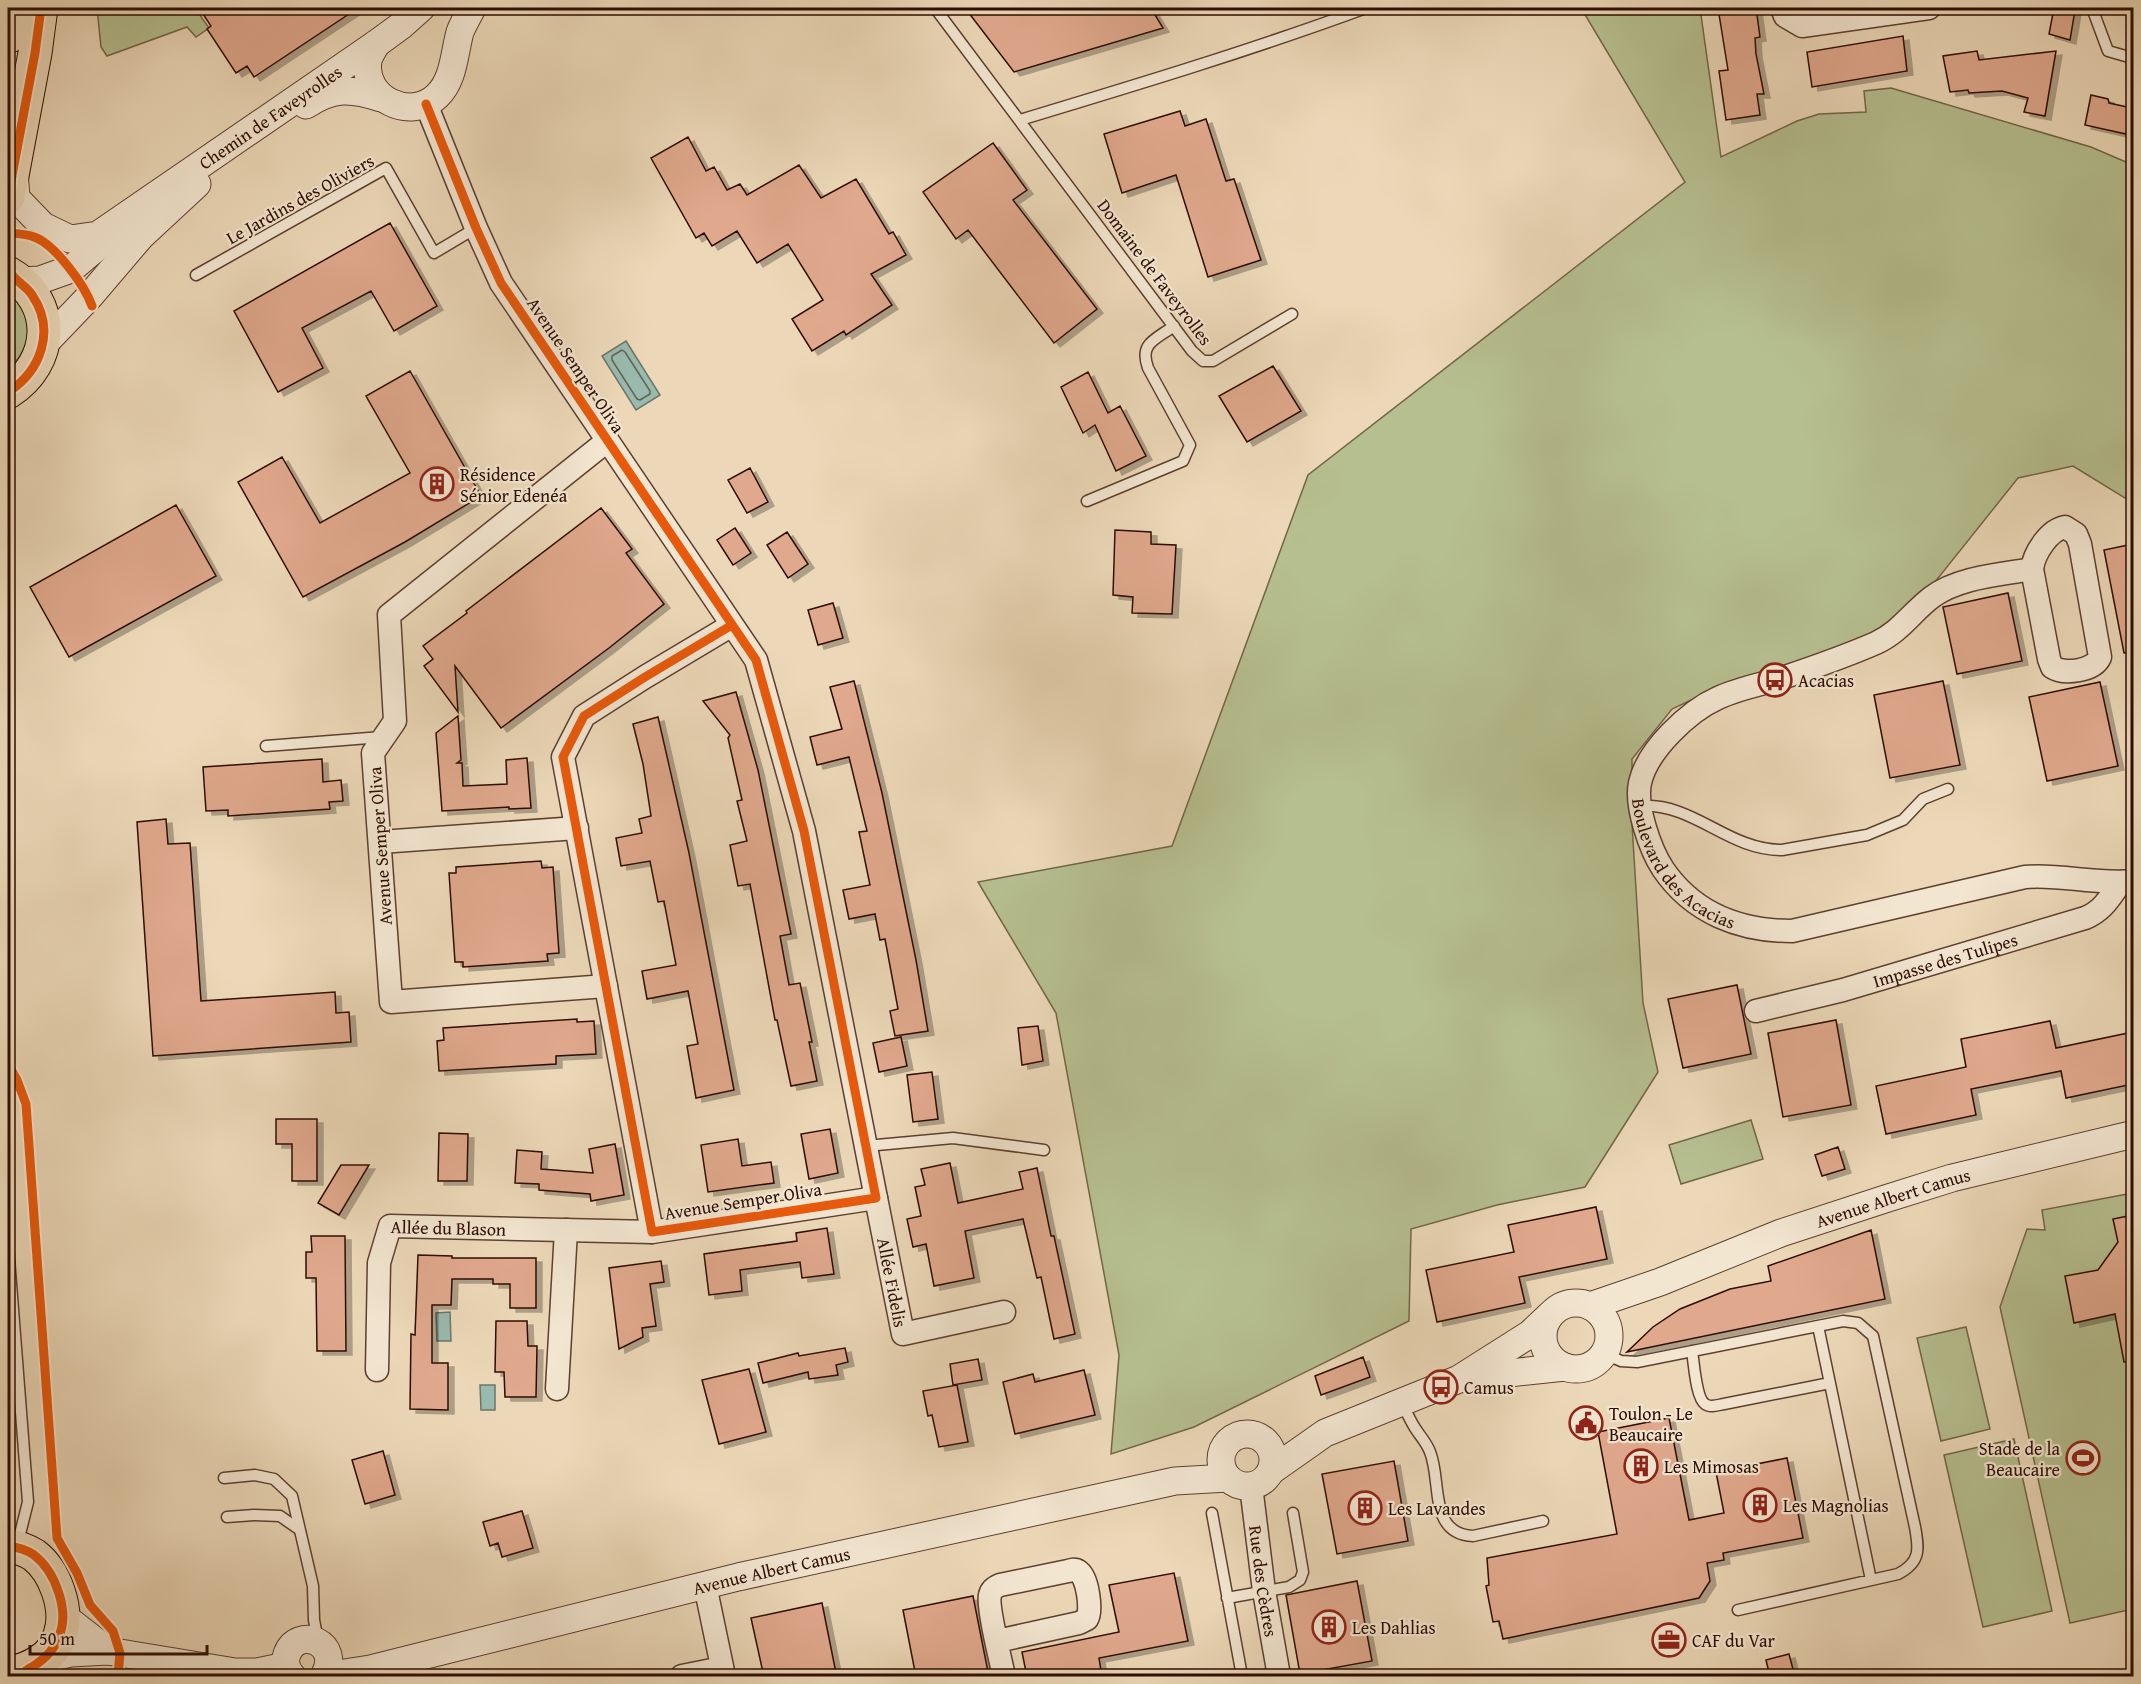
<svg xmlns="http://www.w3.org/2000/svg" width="2141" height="1684" viewBox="0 0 2141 1684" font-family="'Gentium Book Plus',serif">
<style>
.green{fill:#b6bf90;stroke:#726648;stroke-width:1.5}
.water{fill:#99baae;stroke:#6e7469;stroke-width:1.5}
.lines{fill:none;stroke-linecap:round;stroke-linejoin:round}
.shore{stroke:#636358;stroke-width:1.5}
.building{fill:#e0a88d;stroke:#2d0c01;stroke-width:1.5;filter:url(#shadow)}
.service-casing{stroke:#5d3f2f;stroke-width:13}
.minor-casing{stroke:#5d3f2f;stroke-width:25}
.tertiary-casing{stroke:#5d3f2f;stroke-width:29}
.primary-casing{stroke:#2d0c01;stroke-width:35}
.service{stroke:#f3e6d1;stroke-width:10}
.minor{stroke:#f3e6d1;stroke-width:22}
.tertiary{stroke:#f3e6d1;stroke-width:27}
.primary{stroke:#ecd8b8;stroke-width:33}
.cycleway-casing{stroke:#f3e6d1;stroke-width:13}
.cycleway{stroke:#e8590c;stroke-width:9}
.labels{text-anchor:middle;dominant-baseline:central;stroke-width:4.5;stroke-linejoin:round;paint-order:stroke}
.street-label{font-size:18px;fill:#2d0c01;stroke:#f3e6d1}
.poi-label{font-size:18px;fill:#2d0c01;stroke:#f3e6d1;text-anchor:start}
</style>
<defs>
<filter id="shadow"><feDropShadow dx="6" dy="4" stdDeviation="0" flood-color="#0004"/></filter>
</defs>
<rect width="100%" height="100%" fill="#ecd8b8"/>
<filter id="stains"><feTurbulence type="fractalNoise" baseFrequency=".00333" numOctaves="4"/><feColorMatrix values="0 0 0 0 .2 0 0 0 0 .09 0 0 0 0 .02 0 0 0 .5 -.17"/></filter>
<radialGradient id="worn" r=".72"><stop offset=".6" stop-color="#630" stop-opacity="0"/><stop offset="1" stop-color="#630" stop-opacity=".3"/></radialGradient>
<path class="green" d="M97,8H195L209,28L196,37L187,27L107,56L101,47Z
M1581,8H1700L1721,157L1797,121L1819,114L1866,112L1864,91L1891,88L2091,147L2133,165V503L2073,466L2018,478L1907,617L1870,648L1727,683L1672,709L1632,759V824L1643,1003L1658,1072L1585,1187L1497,1205L1411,1229L1409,1321L1194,1427L1111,1454L1119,1355L1056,1013L978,882L1172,846L1308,475L1685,182Z
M8,288C13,296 23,306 27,316C34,336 22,357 8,370Z
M1751,1120L1763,1159L1681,1184L1669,1145Z
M2133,1193V1609L2070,1623L2000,1307L2027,1229L2045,1230L2042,1210Z
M1966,1327L1990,1429L1941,1441L1917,1338Z
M2014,1439L2052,1611L1983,1627L1944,1455Z"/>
<path class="water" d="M626,341L660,395L636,410L602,356Z
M450,1312L451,1341H437L436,1313Z
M480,1385H495V1410H481Z"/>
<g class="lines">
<path class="shore" d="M622,350L625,352L650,391V394L640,400L637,399L612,360V356Z"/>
</g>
<path class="building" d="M199,8H358L254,77L247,66L236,73L207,29L211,26Z
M965,8H1151L1163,28L1014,72Z
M1718,8H1756L1760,37L1755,38L1756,54L1764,94H1757L1760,115L1726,120L1719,71L1728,70Z
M2054,8L2075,10L2070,40L2049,34Z
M1903,36L1907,71L1812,87L1807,52Z
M1977,51L1979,60L2056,51L2045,116L2024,112L2028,98L2002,91L1969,93L1968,90L1950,92L1943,56Z
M2091,95L2108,99L2109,103L2132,108L2126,134L2085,125Z
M1180,111L1185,126L1206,119L1226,181L1234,179L1261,260L1208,277L1176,175L1122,193L1104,134Z
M688,137L706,171L714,167L727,190L740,184L747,195L799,165L821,198L856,179L889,234L893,232L906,255L871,274L892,305L846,335L844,331L812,351L792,319L823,300L788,244L757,263L737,231L712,246L704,233L696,238L651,158Z
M993,143L1027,190L1013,200L1097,309L1054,343L968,230L956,239L923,192Z
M390,223L437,306L394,331L371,291L302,328L323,368L278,392L234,311Z
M1273,366L1301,411L1247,442L1219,396Z
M410,371L481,496L405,542L303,597L238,482L282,457L320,523L410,473L366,396Z
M1088,372L1108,413L1120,406L1146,456L1116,471L1095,425L1083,433L1061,387Z
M750,468L768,502L747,513L728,480Z
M176,505L216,576L69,657L30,587Z
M601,508L632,549L626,553L664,604L609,648L501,728L455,666L458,712L424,666L433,659L423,646L467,613L466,611Z
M735,528L751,553L733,565L717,540Z
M1115,530L1151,532V544L1176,545L1172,614L1132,613L1133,597L1113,595Z
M787,532L808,564L788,578L767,545Z
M2133,544V652L2124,653L2104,550Z
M2008,593L2022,661L1957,674L1943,607Z
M833,603L843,638L818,645L808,610Z
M854,681L882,793L916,960L928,1031L895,1036L890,1011L898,1009L885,939L880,940L875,914L849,919L843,890L870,885L859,832L867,831L849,757L817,765L810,737L842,729L830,687Z
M1943,681L1960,765L1890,778L1874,695Z
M2100,682L2118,766L2047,781L2029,697Z
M736,692L758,770L791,934L780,936L789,985L800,983L812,1042H809L817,1081L791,1086L777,1020H775L750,884L738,886L730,845L747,841L737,801L742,800L728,738L730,735L703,701Z
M458,716L461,760L457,763H462L463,786L507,784L506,760L527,758L531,808L509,809V807L442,811L436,733Z
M658,717L689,853L734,1090L696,1098L687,1046L698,1044L688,991L647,999L642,971L676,965L664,901L658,902L650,861L621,866L616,838L642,833L639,819L651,816L643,764L633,724Z
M322,759L323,782L341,780L343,801L329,802L330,809L228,816V810L206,811L203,767Z
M166,819L168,844L190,843L201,1001L335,992L336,1013L349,1012L351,1042L153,1056L137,822Z
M541,861L542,868L553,867L559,953L547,954L548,961L463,967V962H455L449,873H456V867Z
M1737,985L1751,1054L1683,1068L1668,999Z
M577,1019V1022L594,1021L596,1054L556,1056V1064L439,1071L437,1041L444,1040L443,1028Z
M1836,1020L1851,1105L1783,1117L1768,1033Z
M2050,1021L2056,1048L2133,1032V1084L2066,1098L2061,1071L1971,1089L1976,1115L1886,1134L1876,1086L1966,1067L1961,1039Z
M1038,1026L1043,1061L1022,1065L1018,1028Z
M901,1037L907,1066L879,1072L873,1043Z
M932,1072L938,1119L913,1122L907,1075Z
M276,1119H317V1181H292V1144H276Z
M830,1129L838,1173L809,1179L801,1134Z
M439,1133L468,1134L467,1181H438Z
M738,1139L742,1166L771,1162L774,1183L708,1192L701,1145Z
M615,1144L624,1195L591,1201L590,1194L539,1190V1184L515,1183L517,1150L542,1152L541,1169L593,1173L589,1149Z
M1838,1147L1845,1169L1822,1176L1815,1155Z
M950,1163L958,1203L1023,1189L1019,1172L1037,1168L1051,1236H1054L1075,1334L1054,1339L1041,1277L1037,1278L1023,1219L965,1231L974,1278L934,1286L926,1244L913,1247L907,1219L921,1216L915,1187L925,1185L921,1169Z
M341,1165H369L339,1215L318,1203Z
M1596,1207L1607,1259L1519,1277L1525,1303L1437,1322L1426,1270L1514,1252L1508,1225Z
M2133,1215V1361L2124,1362L2115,1314L2074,1323L2065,1276L2098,1270L2118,1242L2113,1219Z
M827,1228L834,1274L802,1278L800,1262L740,1270L742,1291L709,1295L704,1254L797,1241L796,1233Z
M1871,1230L1885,1299L1627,1352L1653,1327L1680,1309L1730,1289L1771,1281L1768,1266Z
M311,1236H345L346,1351H317L316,1278H306V1252H312Z
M418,1255L452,1256V1258H536V1308H510V1284H493V1279H452L451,1305H432V1363H448V1410L410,1409L411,1334L415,1335Z
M661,1261L664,1282L650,1284L656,1326L642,1328L643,1337L619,1349L609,1268Z
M496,1321H527L528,1346H537L536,1397H505L504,1372H495Z
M845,1348L848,1362L836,1365L838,1375L809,1379L808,1372L763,1383L758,1363L798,1353L799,1356Z
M1363,1357L1370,1377L1321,1395L1315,1376Z
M978,1359L982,1380L953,1385L950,1364Z
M749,1369L766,1432L719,1444L702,1380Z
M1084,1370L1095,1415L1015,1434L1003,1382L1033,1374L1035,1382Z
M957,1385L968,1442L939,1447L932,1415L928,1416L923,1391Z
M1669,1418L1689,1520L1724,1513L1716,1472L1787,1458L1803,1538L1723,1553L1724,1560L1707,1563L1710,1581L1699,1598L1503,1639L1499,1621L1493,1622L1486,1586L1489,1585L1487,1558L1617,1534L1598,1432Z
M383,1451L395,1495L365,1504L352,1460Z
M1394,1461L1408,1541L1337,1554L1322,1474Z
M522,1511L533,1548L502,1557L498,1543L490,1546L483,1522Z
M1174,1573L1188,1641L1099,1658L1102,1677H1027L1022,1652L1119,1632L1109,1585Z
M1357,1581L1372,1661L1300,1674L1286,1595Z
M973,1596L989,1677H916L903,1610Z
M822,1603L836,1673L817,1677H764L751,1618Z
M1789,1654L1795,1677H1770L1766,1660Z"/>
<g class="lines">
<defs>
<path id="service" d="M935,8L1192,351L1203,361H1213L1292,314
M2092,8L2108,51L2129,57
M1020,120C1136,85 1252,50 1366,8
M196,275L386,168L434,253L476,228
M1087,501L1183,461L1190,445L1148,368C1139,343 1155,340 1174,326
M266,746L382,737
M1641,806C1695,803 1727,850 1782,850L1867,835L1903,820L1923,799L1948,789
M866,1146L953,1138L1044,1150
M8,1245L28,1502L20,1534L13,1544
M1818,1326L1871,1580
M1692,1351C1694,1363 1696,1398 1705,1404C1710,1408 1718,1405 1724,1404L1830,1383
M1603,1353L1621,1361L1637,1362L1843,1321L1858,1323L1873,1336L1915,1527C1919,1549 1921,1562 1898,1574L1738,1610
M1402,1403C1406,1411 1410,1420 1415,1428C1420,1436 1427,1443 1430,1452C1442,1481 1428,1534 1473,1536L1543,1521
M224,1478L255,1475L274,1479L292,1496L313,1586L314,1620L318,1641
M1212,1513L1242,1676
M227,1517L254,1515L280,1516L300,1530
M1227,1598L1289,1587L1300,1580L1303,1572L1293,1513"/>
<g id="minor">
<path d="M1782,8L1785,16L1802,26L1929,8"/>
<path d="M426,104L476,228L501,283L756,660L804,831L876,1198L652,1232L563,757L584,716L645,677L732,625"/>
<path d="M2065,527L2076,534L2080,544L2100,657C2094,671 2064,675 2052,667L2049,659L2032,569C2034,553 2049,530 2065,527Z"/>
<path id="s1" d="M2032,569C2000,575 1959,577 1932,597C1912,612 1900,632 1876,643C1844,657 1812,668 1779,679C1758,685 1737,689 1718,698C1689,711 1647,750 1640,783C1635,806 1650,849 1663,869C1693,913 1740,931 1792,931L2025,877C2062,874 2097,885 2134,881"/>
<path d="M380,842L577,828"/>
<path d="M606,986L391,1002L373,753L395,721L389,615L607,441"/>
<path id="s2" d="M1756,1011L1843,990L2085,918C2103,911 2110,897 2121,882"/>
<path id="s3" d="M876,1198L903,1334L1004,1312"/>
<path id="s4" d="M377,1370L379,1263L390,1226L652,1232"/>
<path d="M557,1389L566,1230"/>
<path id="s5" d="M1251,1486L1264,1591L1279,1676"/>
<path d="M705,1585L724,1676"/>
<path d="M997,1641L1079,1623L1087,1619C1092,1611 1088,1577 1078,1571C1075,1569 1072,1570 1068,1571L1000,1585C995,1587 991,1590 990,1595C987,1606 1001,1662 1004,1676"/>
<path d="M682,1676L722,1668"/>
</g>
<g id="tertiary">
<path d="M376,44C374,49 369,55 368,61C362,98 410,122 437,96C454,80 454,54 460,32C463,24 468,16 472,8"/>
<path d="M306,105C333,87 351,88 381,98"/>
<path id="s6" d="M14,170L16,198L43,226L70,239L98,235L376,44L402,25L421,8"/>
<path d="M20,281L40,280L71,269L116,231"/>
<path d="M43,345L89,297L141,236L197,184"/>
<circle cx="1576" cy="1336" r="33"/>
<path id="s7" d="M1590,1306L1660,1282L1781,1233L1885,1199L1952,1178L2134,1134"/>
<path d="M1463,1378L1565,1367"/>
<circle cx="1247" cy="1460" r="26"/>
<path d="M1271,1471L1325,1433L1459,1379L1530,1334L1549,1316"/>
<path d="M63,1616L108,1651"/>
<path d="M42,1660L71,1653L108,1651L235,1672H257L286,1666"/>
<path d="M292,1676C286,1670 284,1662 287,1654C298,1625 343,1643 324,1676"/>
<path id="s8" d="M325,1676L370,1669L738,1577L1175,1481L1228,1478"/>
</g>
<path id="primary" d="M8,37L14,8
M8,197L35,53L41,8
M8,273C58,301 54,363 8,392
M8,1546C16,1547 26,1550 34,1555C55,1571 69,1609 60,1635C53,1659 30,1669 8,1674"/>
</defs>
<use href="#service" class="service-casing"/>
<use href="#minor" class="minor-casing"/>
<use href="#tertiary" class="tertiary-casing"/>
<use href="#primary" class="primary-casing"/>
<use href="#service" class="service"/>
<use href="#minor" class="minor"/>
<use href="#tertiary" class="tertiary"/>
<use href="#primary" class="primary"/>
<defs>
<path id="cycleway" d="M426,104L476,228L501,283L756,660L804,831L876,1198L652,1232L563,757L584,716L645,677L732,625
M8,197L35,53L41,8
M10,233C18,234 27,234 34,237C55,244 85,286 92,306
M8,268C11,279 26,285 32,295C56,330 41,371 8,392
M8,1064L17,1080L26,1104L57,1538L77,1573L90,1605L113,1631L120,1653L118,1676
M8,1546C16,1547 27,1550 34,1555C55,1571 70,1611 59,1636C55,1648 46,1658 35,1665C29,1669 25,1670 21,1676"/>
</defs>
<use href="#cycleway" class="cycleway-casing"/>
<use href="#cycleway" class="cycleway"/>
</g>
<defs>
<symbol id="building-ring" viewBox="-11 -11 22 22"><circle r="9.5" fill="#f3e6d1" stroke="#8f2418" stroke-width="1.5"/><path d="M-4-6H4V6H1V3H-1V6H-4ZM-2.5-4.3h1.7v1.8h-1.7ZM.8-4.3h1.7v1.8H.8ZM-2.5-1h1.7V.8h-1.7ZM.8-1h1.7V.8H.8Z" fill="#8f2418"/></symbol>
<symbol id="bus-ring" viewBox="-11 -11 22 22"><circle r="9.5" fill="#f3e6d1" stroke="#8f2418" stroke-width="1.5"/><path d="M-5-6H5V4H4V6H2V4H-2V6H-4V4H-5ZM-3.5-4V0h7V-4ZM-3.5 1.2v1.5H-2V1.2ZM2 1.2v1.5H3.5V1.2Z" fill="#8f2418"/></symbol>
<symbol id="civic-ring" viewBox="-11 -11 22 22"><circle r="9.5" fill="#f3e6d1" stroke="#8f2418" stroke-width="1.5"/><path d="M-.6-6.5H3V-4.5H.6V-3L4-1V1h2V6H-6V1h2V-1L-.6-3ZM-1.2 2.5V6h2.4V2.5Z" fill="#8f2418"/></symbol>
<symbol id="stadium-ring" viewBox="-11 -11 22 22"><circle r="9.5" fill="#f3e6d1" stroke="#8f2418" stroke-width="1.5"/><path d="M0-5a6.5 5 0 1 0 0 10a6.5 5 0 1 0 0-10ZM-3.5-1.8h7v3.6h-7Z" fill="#8f2418"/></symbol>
<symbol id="office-ring" viewBox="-11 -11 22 22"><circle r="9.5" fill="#f3e6d1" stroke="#8f2418" stroke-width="1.5"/><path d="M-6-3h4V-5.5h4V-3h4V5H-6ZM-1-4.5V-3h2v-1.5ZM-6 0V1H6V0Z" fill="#8f2418"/></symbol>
</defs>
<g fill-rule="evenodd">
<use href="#building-ring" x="418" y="465" width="38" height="38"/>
<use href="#bus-ring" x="1756" y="661" width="38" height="38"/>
<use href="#bus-ring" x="1422" y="1368" width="38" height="38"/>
<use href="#civic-ring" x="1567" y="1404" width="38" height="38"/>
<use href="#stadium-ring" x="2064" y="1439" width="38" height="38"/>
<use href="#building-ring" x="1622" y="1447" width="38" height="38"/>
<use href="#building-ring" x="1741" y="1486" width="38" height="38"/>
<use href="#building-ring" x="1346" y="1489" width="38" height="38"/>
<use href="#building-ring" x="1310" y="1608" width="38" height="38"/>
<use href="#office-ring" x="1650" y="1621" width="38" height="38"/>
</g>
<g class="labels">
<g class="street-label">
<text stroke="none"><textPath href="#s6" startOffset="334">Chemin de Faveyrolles</textPath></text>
<text transform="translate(300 199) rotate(-29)">Le Jardins des Oliviers</text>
<text transform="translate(1155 272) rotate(53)">Domaine de Faveyrolles</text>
<text transform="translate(576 365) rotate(56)">Avenue Semper Oliva</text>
<text transform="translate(380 846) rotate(-94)">Avenue Semper Oliva</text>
<text stroke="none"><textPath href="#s1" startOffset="562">Boulevard des Acacias</textPath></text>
<text stroke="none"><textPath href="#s2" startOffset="196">Impasse des Tulipes</textPath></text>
<text stroke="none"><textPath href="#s7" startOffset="322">Avenue Albert Camus</textPath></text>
<text transform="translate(743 1201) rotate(-9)">Avenue Semper Oliva</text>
<text stroke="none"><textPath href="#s4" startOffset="204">Allée du Blason</textPath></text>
<text stroke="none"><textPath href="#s3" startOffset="86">Allée Fidelis</textPath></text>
<text stroke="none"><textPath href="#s8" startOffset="459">Avenue Albert Camus</textPath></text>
<text stroke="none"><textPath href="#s5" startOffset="96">Rue des Cèdres</textPath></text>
</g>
<g class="poi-label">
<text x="460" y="474">Résidence<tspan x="460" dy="21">Sénior Edenéa</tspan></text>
<text x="1798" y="680">Acacias</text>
<text x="1464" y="1387">Camus</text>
<text x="1609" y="1413">Toulon - Le<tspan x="1609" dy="21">Beaucaire</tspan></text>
<text x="2060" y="1448" text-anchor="end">Stade de la<tspan x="2060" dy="21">Beaucaire</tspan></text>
<text x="1664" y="1466">Les Mimosas</text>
<text x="1783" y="1505">Les Magnolias</text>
<text x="1388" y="1508">Les Lavandes</text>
<text x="1352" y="1627">Les Dahlias</text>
<text x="1692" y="1640">CAF du Var</text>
</g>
</g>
<rect width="2141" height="1684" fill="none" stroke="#ecd8b8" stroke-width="30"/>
<rect x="9" y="9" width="2123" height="1666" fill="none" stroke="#2d0c01" stroke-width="3"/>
<rect x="15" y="15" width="2111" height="1654" fill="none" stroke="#2d0c01" stroke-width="1.5"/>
<path d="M30 1645v9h177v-9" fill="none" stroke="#2d0c01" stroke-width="3"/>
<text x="39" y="1645" font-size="18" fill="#2d0c01" stroke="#f3e6d1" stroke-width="4.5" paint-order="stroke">50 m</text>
<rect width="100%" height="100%" filter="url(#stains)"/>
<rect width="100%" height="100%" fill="url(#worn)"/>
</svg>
